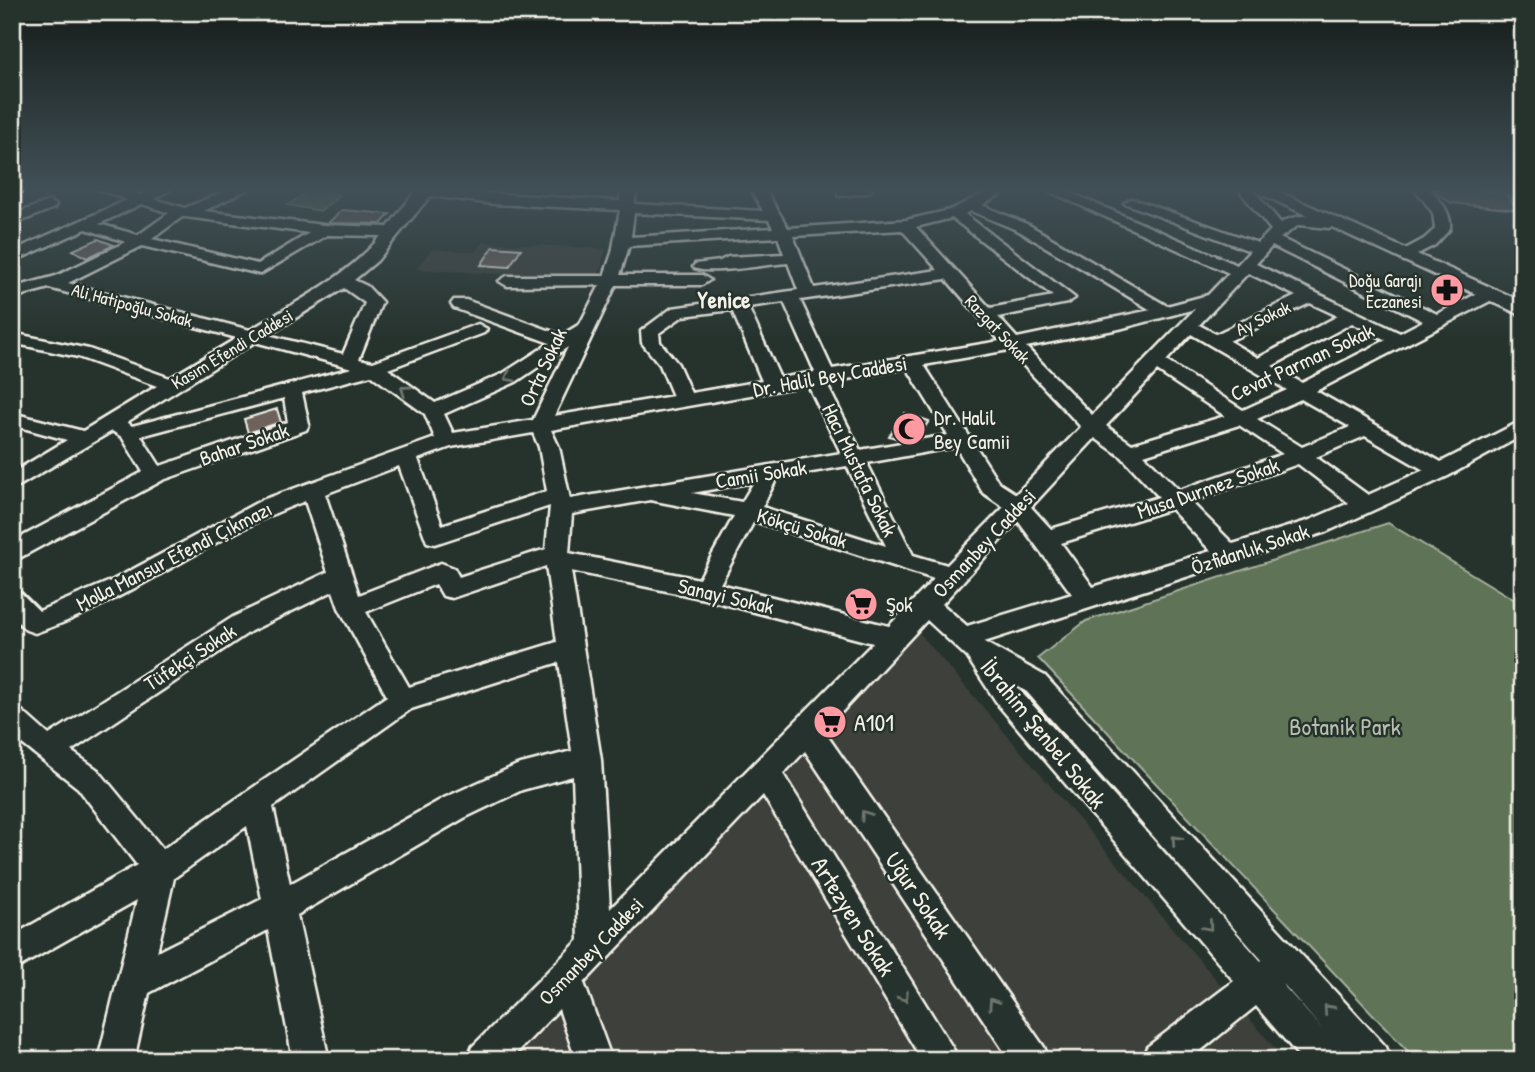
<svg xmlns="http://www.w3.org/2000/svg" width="1535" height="1072" viewBox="0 0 1535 1072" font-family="'Patrick Hand',sans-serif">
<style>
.built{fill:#3c413b}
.green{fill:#5e7356;stroke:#a9b29f;stroke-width:2}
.building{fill:#6e625c;stroke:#f4f1e8;stroke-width:2}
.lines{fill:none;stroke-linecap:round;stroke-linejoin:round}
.minor-casing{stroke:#f4f1e8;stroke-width:5}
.major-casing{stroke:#f4f1e8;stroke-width:5}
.minor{fill:#26332d;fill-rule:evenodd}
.major{fill:#26332d;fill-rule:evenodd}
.oneway{stroke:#6e766e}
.labels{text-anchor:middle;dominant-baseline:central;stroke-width:5;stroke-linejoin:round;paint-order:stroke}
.far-poi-label{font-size:18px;fill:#f4f1e8;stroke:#26332d;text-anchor:end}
.far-street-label{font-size:18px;fill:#f4f1e8;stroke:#26332d}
.street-label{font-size:21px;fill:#f4f1e8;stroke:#26332d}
.poi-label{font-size:21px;fill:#f4f1e8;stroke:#26332d;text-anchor:start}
.far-district-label{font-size:23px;font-weight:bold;fill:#f4f1e8;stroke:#26332d}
.near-poi-label{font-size:24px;fill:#f4f1e8;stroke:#26332d;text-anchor:start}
.near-park-label{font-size:24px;fill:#b8bfae;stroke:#26332d}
.near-street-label{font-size:24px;fill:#f4f1e8;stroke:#26332d}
</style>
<rect width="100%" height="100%" fill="#26332d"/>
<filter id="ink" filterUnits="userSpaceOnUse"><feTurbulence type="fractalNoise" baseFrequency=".0143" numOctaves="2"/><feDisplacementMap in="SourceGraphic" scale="14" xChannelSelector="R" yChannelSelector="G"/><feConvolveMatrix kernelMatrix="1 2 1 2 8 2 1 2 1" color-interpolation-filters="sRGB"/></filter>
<g filter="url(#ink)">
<path class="built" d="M483,242L606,249L597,280L416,269L432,249L475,252Z
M916,629L1285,1060H482Z"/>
<path class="green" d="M312,189L340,195L320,211L288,205Z
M1388,523L1523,605V1060H1416L1038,658L1086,621Z"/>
<path class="building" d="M1432,189L1503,191L1518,210L1451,203Z
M342,210L390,214L381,224L328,223Z
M98,239L114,245L87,258L73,250Z
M493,247L521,249L509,267L481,265Z
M277,409L281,422L248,433L244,419Z
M905,413L929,421L918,437L902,440L889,436Z"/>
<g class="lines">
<defs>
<path id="minor" d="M99,189H120L140,195L153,189H171L154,199L185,208L230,189H248L204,211L324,225L388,227L417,189L620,201L621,189H635V204L763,211L751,189H765L788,228L906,220L950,210L993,189H1010L982,205L1029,225L1167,306L1208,295L1229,273L1044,189H1062L1237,265L1250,251L1124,203L1131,199L1136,200L1258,243L1271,230L1238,189H1252L1281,223C1295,214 1323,212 1337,223L1329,228L1299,225L1280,238L1437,314L1482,291H1494L1496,295L1494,299L1316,391L1441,462L1523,420V435L1448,476L1326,532L984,642L1045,676L1386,1047L1391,1060H1349L1339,1048L1344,1060H1302L1256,1006L1189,1060H1142L1147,1047L1234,981L999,706L967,657L927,620L824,731L1044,1047L1049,1060H1010L805,751L783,774L960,1060H922L763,795L584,983L612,1060H576L559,1009L510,1060H467L472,1047L579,940L573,776L522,790L464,818L297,915L329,1060H293L268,930L149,993L134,1060H98L137,900L12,971V936L137,865L78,788L12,736V707L22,711L49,735L233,617L328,572L305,501C211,536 131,601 35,633L26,630L12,616V591L21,593L39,611L113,580L262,500L435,438L425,414L371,375L302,393L309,425L306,430L163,480L12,562V542L143,472L122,437L112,431L12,490V473L67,440L12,425V413L83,431L157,386L78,357L12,343V333L89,349L170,378L237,338L49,288L12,298V288L56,276L126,242L86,229L12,262V251L127,200ZM430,196L494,204L620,210L612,253L604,276H507L499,281L507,286L600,285L580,324L562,335L466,300H454L451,304L454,308L550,343L502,374L435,403L388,369L484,333L487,329L478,324L373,362L359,359L382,302L367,286L354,280L377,261ZM142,204L169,213L138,235L99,224ZM971,211L1019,231L1151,310L1017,338L998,317L1067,303L1075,298L965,214ZM634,213L769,220L773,228L631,237ZM182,217H186L309,233L258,264L152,239ZM952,218L1053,296L990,308L916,227ZM902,230L938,270L814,288L793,236ZM327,235L381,236C346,278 296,302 250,330L68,283L142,246L260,274ZM778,237L784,254L728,257L720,261L695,264L693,267C702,276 769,264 788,263L798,290L672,308L641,331L642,343L660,365L673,396L554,416L616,285H702L710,280L702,275H620L629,246ZM1272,246L1423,321L1400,333L1256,264ZM1248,273L1296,296L1216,334L1199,325ZM946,279L1000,341L832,369L800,300ZM344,288L365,303L343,354L268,335ZM784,302L815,372L780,378L748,307ZM1310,303L1338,316L1258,358L1229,341ZM1195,309L1092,415L1026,347L1119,329ZM732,310L762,381L691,393L678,364L660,342L659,333L683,316ZM1352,323L1386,340L1302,383L1272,366ZM1191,334L1287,390L1243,410L1166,361ZM255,342L352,368L132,426L127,422ZM568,347L533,420L453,433L444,414L516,382ZM1009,350L1081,427L1016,494L999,483L924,365ZM907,368L948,435L860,450L826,383ZM1157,371L1225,416L1132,444L1106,426ZM808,385L841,453L570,499L559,447L551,430ZM284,398L288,422L160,466L141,436ZM1301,399L1350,427L1302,447L1257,419ZM1239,425L1283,454L1179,490L1144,455ZM533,433L539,447L547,491L442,525L418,459L451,447ZM1365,436L1424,470L1368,495L1316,457ZM1095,438L1122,457L1159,497L1051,529L1031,507ZM956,447L983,493L1004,507L947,565L913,555L867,463ZM1298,464L1349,503L1310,520L1233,544L1191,502ZM399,466L427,542L435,544L550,506L546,549L459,577L454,568L441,563L359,595L325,494ZM847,466L886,546L762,507L777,478ZM754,482L742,502L692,493ZM650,500L734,516L699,579L569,553L572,514ZM1171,509L1211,551L1093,587L1061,543ZM754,521L934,579L889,626L720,584ZM1018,521L1072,594L967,626L942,604ZM546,566L557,642L409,687L366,612L436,584L443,596L452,598ZM571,571L705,599L873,643L610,909L601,760ZM333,591L339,608L387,696L163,849L98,770L71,751L251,631ZM559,662L572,751L517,765L444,798L290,884L273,807L411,709ZM1014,684L1027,692L1262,960L1261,961ZM247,826L262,899L157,952L174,878ZM1283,985H1284L1323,1030Z
M843,189H873L866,193L838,196V190Z
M1415,189H1429C1440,200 1452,213 1450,229L1435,245L1404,261L1396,256L1398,253L1424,239L1435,229L1433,213Z
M1507,189H1521L1523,204L1518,203Z
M49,201L56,205L54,208L12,225V215Z"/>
<path id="major" d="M1250,189H1273L1523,302V316Z"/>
</defs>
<use href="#minor" class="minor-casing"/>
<use href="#major" class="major-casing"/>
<use href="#minor" class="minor"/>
<use href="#major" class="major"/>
</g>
<defs><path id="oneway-chevron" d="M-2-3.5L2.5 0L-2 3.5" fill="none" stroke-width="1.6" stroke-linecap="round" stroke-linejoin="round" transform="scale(1.75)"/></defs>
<g class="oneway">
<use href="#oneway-chevron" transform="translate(509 377) rotate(152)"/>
<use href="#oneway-chevron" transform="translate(405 390) rotate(-144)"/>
<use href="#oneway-chevron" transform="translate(865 815) rotate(-124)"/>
<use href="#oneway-chevron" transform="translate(1176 840) rotate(-132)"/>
<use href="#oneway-chevron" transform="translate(1208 926) rotate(49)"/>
<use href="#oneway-chevron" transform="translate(904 997) rotate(58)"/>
<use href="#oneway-chevron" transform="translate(993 1003) rotate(-124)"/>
<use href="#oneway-chevron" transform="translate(1328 1009) rotate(-132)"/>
</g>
</g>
<linearGradient id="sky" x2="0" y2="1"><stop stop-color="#151c19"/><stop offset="0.56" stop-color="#415057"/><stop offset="1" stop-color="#415057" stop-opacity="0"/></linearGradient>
<rect width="1535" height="339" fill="url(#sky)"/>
<defs>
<symbol id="pharmacy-disc" viewBox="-11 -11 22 22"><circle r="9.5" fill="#ff9aa2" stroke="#26332d"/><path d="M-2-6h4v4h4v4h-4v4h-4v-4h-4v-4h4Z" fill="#111"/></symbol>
<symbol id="mosque-disc" viewBox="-11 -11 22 22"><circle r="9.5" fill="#ff9aa2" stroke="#26332d"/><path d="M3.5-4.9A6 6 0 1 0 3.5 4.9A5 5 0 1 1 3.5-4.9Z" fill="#111"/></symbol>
<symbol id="supermarket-disc" viewBox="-11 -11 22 22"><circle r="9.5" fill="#ff9aa2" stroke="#26332d"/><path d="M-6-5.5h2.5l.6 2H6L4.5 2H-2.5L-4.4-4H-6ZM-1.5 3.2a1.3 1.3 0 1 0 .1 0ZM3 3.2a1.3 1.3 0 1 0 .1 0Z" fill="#111"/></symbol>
</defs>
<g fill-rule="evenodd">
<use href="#pharmacy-disc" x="1428" y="271" width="38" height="38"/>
<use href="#mosque-disc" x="890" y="410" width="38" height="38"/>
<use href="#supermarket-disc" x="842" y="585" width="38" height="38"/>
<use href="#supermarket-disc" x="811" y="703" width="38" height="38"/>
</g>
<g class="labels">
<g class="far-poi-label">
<text x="1422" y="280">Doğu Garajı<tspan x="1422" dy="21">Eczanesi</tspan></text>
</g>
<g class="far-street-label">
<text transform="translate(132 305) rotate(15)">Ali Hatipoğlu Sokak</text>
<text transform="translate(1263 318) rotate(-25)">Ay Sokak</text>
<text transform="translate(998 329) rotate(47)">Razgat Sokak</text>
<text transform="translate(232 349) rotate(-31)">Kasım Efendi Caddesi</text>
</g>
<g class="street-label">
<text transform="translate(1302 362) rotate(-25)">Cevat Parman Sokak</text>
<text transform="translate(543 367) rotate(-65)">Orta Sokak</text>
<text transform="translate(830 376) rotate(-10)">Dr. Halil Bey Caddesi</text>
<text transform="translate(244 444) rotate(-19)">Bahar Sokak</text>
<text transform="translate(860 470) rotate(64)">Hacı Mustafa Sokak</text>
<text transform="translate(761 474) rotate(-9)">Camii Sokak</text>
<text transform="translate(1208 488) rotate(-19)">Musa Durmez Sokak</text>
<text transform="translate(802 528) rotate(17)">Kökçü Sokak</text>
<text transform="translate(984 543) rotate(-47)">Osmanbey Caddesi</text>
<text transform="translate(1250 549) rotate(-18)">Özfidanlık Sokak</text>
<text transform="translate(174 556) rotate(-27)">Molla Mansur Efendi Çıkmazı</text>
<text transform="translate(726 596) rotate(13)">Sanayi Sokak</text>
<text transform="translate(190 657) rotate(-33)">Tüfekçi Sokak</text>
<text transform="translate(591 951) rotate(-46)">Osmanbey Caddesi</text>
</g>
<g class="poi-label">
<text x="934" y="417">Dr. Halil<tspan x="934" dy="24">Bey Camii</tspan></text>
<text x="886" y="604">Şok</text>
</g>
<g class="far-district-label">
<text x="724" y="299">Yenice</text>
</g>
<g class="near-poi-label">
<text x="854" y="722">A101</text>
</g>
<g class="near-park-label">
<text x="1345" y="726">Botanik Park</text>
</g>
<g class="near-street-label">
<text transform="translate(1044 733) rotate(51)">İbrahim Şenbel Sokak</text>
<text transform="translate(919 895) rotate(56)">Uğur Sokak</text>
<text transform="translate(854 916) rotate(58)">Artezyen Sokak</text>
</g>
</g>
<rect width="1535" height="1072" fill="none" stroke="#26332d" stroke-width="42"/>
<rect x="21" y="21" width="1493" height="1030" fill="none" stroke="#f4f1e8" stroke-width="2.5" filter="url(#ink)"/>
</svg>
